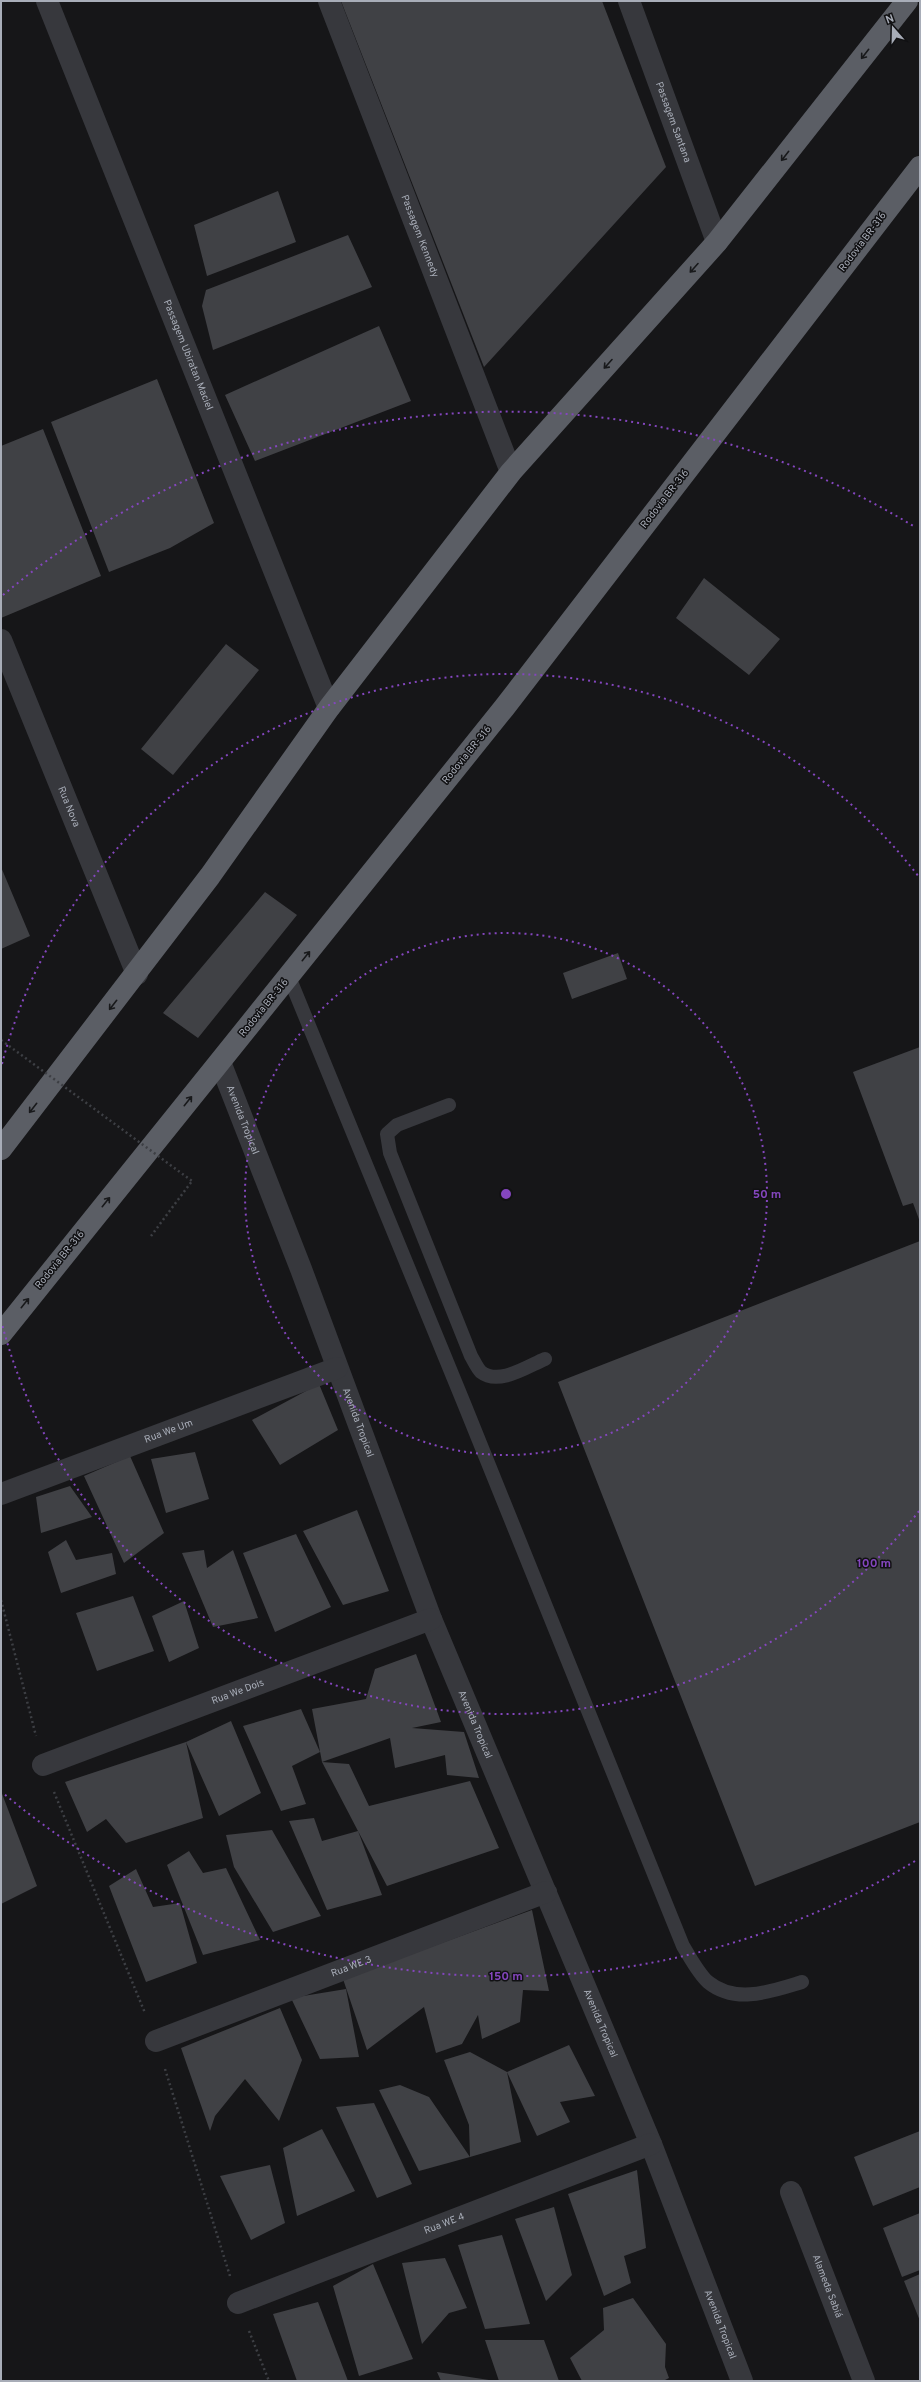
<svg xmlns="http://www.w3.org/2000/svg" width="921" height="2382" viewBox="0 0 921 2382" font-family="Overpass,sans-serif">
<style>
.building{fill:#404145}
.lines{fill:none;stroke-linecap:round;stroke-linejoin:round}
.path{stroke:#3d3f44;stroke-width:2.5;stroke-dasharray:2 3;stroke-linecap:butt}
.service{stroke:#37383d;stroke-width:14}
.minor{stroke:#37383d;stroke-width:22}
.trunk{stroke:#5b5e65;stroke-width:22}
.path-bridge{stroke:#3d3f44;stroke-width:2.5;stroke-dasharray:2 3;stroke-linecap:butt}
.oneway{stroke:#18191b}
.ring{fill:none;stroke:#8446be;stroke-width:2;stroke-dasharray:2 4}
.labels{text-anchor:middle;dominant-baseline:central;stroke-width:3;stroke-linejoin:round;paint-order:stroke}
.street-label{font-size:10px;fill:#a8adb8;stroke:#111113}
.centre{fill:#8446be;stroke:#111113;stroke-width:2}
.ring-label{font-size:12px;text-anchor:middle;font-weight:bold;fill:#8446be;stroke:#111113;stroke-width:3;stroke-linejoin:round;paint-order:stroke}
</style>
<rect width="100%" height="100%" fill="#161618"/>
<path class="building" d="M341,1H602L666,167L484,367Z
M278,191L296,242L207,276L194,225Z
M348,235L372,287L213,350L202,306L206,290Z
M379,326L411,401L255,461L225,395Z
M157,379L214,523L170,548L109,572L51,422Z
M43,429L101,576L1,618V446Z
M704,578L780,639L749,675L676,618Z
M226,644L259,670L173,775L141,749Z
M1,867L30,936L1,949Z
M265,892L297,915L198,1038L163,1013Z
M618,953L627,979L572,999L563,973Z
M920,1047V1222L913,1203L903,1206L853,1072Z
M920,1241V1822L755,1886L558,1382Z
M319,1384L338,1430L280,1465L252,1420Z
M195,1452L209,1499L166,1513L151,1459Z
M130,1456L164,1533L124,1563L84,1476Z
M70,1486L92,1517L41,1533L36,1497Z
M357,1510L389,1591L343,1605L303,1531Z
M296,1534L331,1607L275,1632L243,1553Z
M66,1540L76,1560L112,1553L116,1574L61,1593L48,1552Z
M204,1550L207,1568L233,1550L258,1618L213,1627L182,1553Z
M133,1596L154,1651L97,1671L76,1613Z
M184,1601L199,1648L169,1662L152,1616Z
M416,1654L441,1722L412,1728L464,1732L479,1778L447,1775L445,1755L395,1768L390,1738L322,1762L312,1709L366,1699L375,1669Z
M301,1709L320,1752L292,1766L306,1804L281,1811L243,1726Z
M231,1721L261,1793L219,1816L186,1742Z
M186,1742L203,1818L126,1843L106,1819L87,1832L65,1782Z
M322,1762L349,1764L369,1806L470,1781L499,1848L387,1886L358,1831L382,1895L327,1910L289,1821L314,1818L322,1841L358,1831Z
M1,1791L37,1886L1,1904Z
M272,1830L321,1916L273,1932L234,1867L226,1835Z
M189,1851L203,1873L226,1868L260,1940L203,1955L167,1865Z
M136,1869L153,1907L180,1903L197,1963L146,1982L109,1886Z
M532,1910L549,1991L523,1990L520,2022L482,2039L478,2015L462,2044L436,2053L424,2007L367,2050L343,1979Z
M346,1989L359,2057L320,2059L291,1998Z
M280,2008L302,2060L279,2121L245,2079L215,2116L210,2131L181,2048Z
M569,2045L595,2096L560,2102L570,2122L537,2136L507,2072Z
M470,2052L507,2072L521,2142L470,2157L469,2125L444,2060Z
M400,2085L429,2097L470,2157L419,2171L379,2090Z
M374,2103L412,2184L377,2198L336,2107Z
M322,2129L355,2191L297,2216L283,2148Z
M920,2131V2187L873,2206L854,2157Z
M270,2165L285,2223L251,2240L220,2176Z
M637,2170L646,2248L624,2256L631,2283L604,2296L568,2194Z
M554,2207L572,2275L546,2301L515,2219Z
M920,2213V2270L902,2277L883,2228Z
M502,2235L530,2324L485,2329L458,2245Z
M445,2258L467,2308L449,2313L422,2344L402,2263Z
M373,2264L413,2359L359,2376L333,2286Z
M920,2274V2321L904,2281Z
M633,2298L666,2344L665,2367L669,2378L663,2381H582L570,2358L604,2330L603,2308Z
M318,2302L348,2381H297L273,2314Z
M485,2340H544L559,2381H499Z
M437,2372L489,2380V2381H441Z"/>
<g class="lines">
<path class="path" d="M151,1236L192,1181
M1,1600L36,1736
M54,1792L145,2013
M165,2069L230,2276
M249,2331L269,2381"/>
<path class="service" d="M289,977L463,1401L683,1946C690,1957 698,1973 708,1982C736,2005 772,1991 802,1982
M449,1105L397,1125L387,1134L390,1153L471,1356C474,1361 477,1368 481,1372C499,1386 528,1366 545,1359"/>
<g class="minor">
<path id="s1" d="M47,1L329,708"/>
<path id="s2" d="M329,1L511,472"/>
<path id="s3" d="M629,1L717,242"/>
<path id="s4" d="M1,640L137,974"/>
<path id="s5" d="M220,1062L301,1269L431,1619L651,2144L742,2381"/>
<path id="s6" d="M1,1494L337,1368"/>
<path id="s7" d="M43,1765L431,1619"/>
<path id="s8" d="M156,2041L546,1892"/>
<path id="s9" d="M791,2192L864,2381"/>
<path id="s10" d="M238,2303L651,2144"/>
</g>
<path class="trunk" d="M1,1149L210,876L329,708L511,472L717,242L907,1
M1,1334L504,708L920,167"/>
<path class="path-bridge" d="M1,1040L192,1181"/>
</g>
<defs><path id="oneway-shaft" d="M-6 0H5M1.5-3L5.5 0L1.5 3" fill="none" stroke-width="1.6" stroke-linecap="round" stroke-linejoin="round"/></defs>
<g class="oneway">
<use href="#oneway-shaft" transform="translate(865 54) rotate(128)"/>
<use href="#oneway-shaft" transform="translate(785 156) rotate(128)"/>
<use href="#oneway-shaft" transform="translate(694 268) rotate(132)"/>
<use href="#oneway-shaft" transform="translate(608 364) rotate(132)"/>
<use href="#oneway-shaft" transform="translate(306 956) rotate(-51)"/>
<use href="#oneway-shaft" transform="translate(113 1005) rotate(128)"/>
<use href="#oneway-shaft" transform="translate(188 1101) rotate(-51)"/>
<use href="#oneway-shaft" transform="translate(33 1108) rotate(128)"/>
<use href="#oneway-shaft" transform="translate(106 1202) rotate(-51)"/>
<use href="#oneway-shaft" transform="translate(25 1303) rotate(-51)"/>
</g>
<g class="ring">
<circle cx="506" cy="1194" r="261"/>
<path d="M919 1511A521 521 0 0 1 2 1324M2 1064A521 521 0 0 1 919 877"/>
<path d="M915 1861A782 782 0 0 1 3 1793M3 595A782 782 0 0 1 915 527"/>
</g>
<g class="labels">
<g class="street-label">
<text stroke="none"><textPath href="#s3" startOffset="129">Passagem Santana</textPath></text>
<text stroke="none"><textPath href="#s2" startOffset="252">Passagem Kennedy</textPath></text>
<text transform="translate(863 242) rotate(-53)">Rodovia BR-316</text>
<text stroke="none"><textPath href="#s1" startOffset="381">Passagem Ubiratan Maciel</textPath></text>
<text transform="translate(665 499) rotate(-52)">Rodovia BR-316</text>
<text transform="translate(467 755) rotate(-51)">Rodovia BR-316</text>
<text stroke="none"><textPath href="#s4" startOffset="180">Rua Nova</textPath></text>
<text transform="translate(264 1008) rotate(-51)">Rodovia BR-316</text>
<text stroke="none"><textPath href="#s5" startOffset="62">Avenida Tropical</textPath></text>
<text transform="translate(60 1260) rotate(-51)">Rodovia BR-316</text>
<text stroke="none"><textPath href="#s5" startOffset="386">Avenida Tropical</textPath></text>
<text stroke="none"><textPath href="#s6" startOffset="179">Rua We Um</textPath></text>
<text stroke="none"><textPath href="#s7" startOffset="208">Rua We Dois</textPath></text>
<text stroke="none"><textPath href="#s5" startOffset="710">Avenida Tropical</textPath></text>
<text stroke="none"><textPath href="#s8" startOffset="209">Rua WE 3</textPath></text>
<text stroke="none"><textPath href="#s5" startOffset="1034">Avenida Tropical</textPath></text>
<text stroke="none"><textPath href="#s10" startOffset="221">Rua WE 4</textPath></text>
<text stroke="none"><textPath href="#s9" startOffset="101">Alameda Sabiá</textPath></text>
<text stroke="none"><textPath href="#s5" startOffset="1358">Avenida Tropical</textPath></text>
</g>
</g>
<circle cx="506" cy="1194" r="6" class="centre"/>
<g class="ring-label">
<text x="767" y="1198">50 m</text>
<text x="874" y="1567">100 m</text>
<text x="506" y="1980">150 m</text>
</g>
<rect width="921" height="2382" fill="none" stroke="#a8adb8" stroke-width="4"/>
<g transform="translate(893 28) rotate(340)" stroke="#111113" stroke-width="3" paint-order="stroke">
<path d="M0-3L7 15L0 10L-7 15Z" fill="#a8adb8"/>
<text y="-6" font-size="11" font-weight="bold" text-anchor="middle" fill="#a8adb8">N</text>
</g>
</svg>
